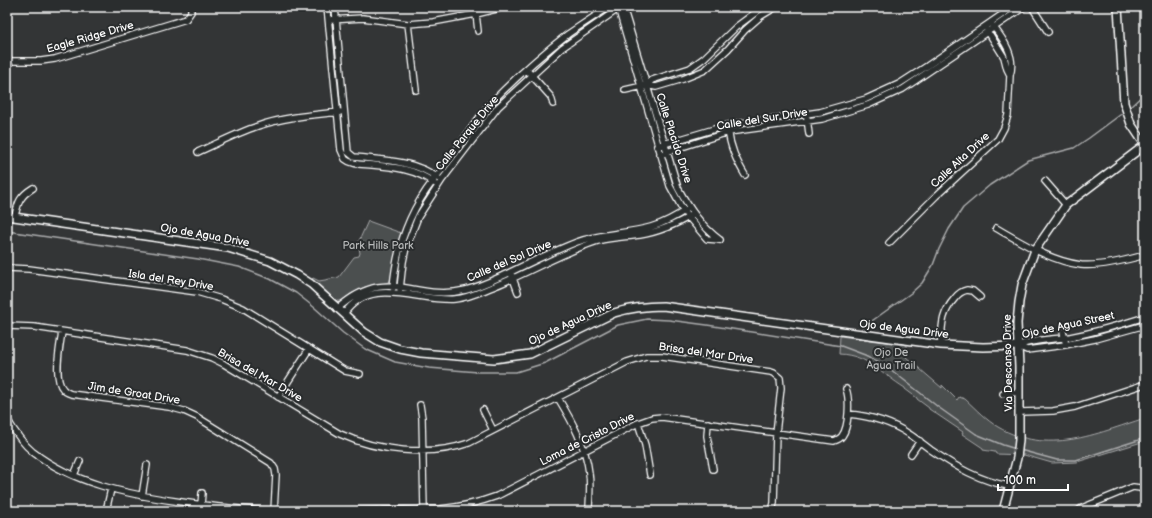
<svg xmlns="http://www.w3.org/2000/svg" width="1152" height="518" viewBox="0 0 1152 518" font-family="'Balsamiq Sans',sans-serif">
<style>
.green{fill:#4c4f50;stroke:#a6a7a8}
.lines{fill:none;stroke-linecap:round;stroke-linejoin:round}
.stream{stroke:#abacad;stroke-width:1.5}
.minor-casing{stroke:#fff;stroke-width:8}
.tertiary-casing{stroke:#fff;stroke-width:10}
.minor{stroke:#2a2d2e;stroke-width:5.5}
.tertiary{stroke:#2a2d2e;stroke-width:7}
.labels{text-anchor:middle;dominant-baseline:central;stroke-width:4;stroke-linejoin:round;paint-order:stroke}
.street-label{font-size:11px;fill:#fff;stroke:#2a2d2e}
.park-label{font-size:11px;fill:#b7b9b9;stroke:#2a2d2e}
</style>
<rect width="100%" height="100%" fill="#333536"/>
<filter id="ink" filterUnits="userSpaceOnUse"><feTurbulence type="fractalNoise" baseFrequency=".025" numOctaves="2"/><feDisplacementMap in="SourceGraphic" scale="8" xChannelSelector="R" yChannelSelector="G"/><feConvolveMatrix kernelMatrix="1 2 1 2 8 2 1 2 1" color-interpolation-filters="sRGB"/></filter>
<g filter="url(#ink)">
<path class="green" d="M368,221L401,233L397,246L390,281L386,283L365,287L352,293L341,301H335L311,280L313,278L319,281L325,280L339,277L354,257L359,256L360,253L358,243Z
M840,336L907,345L906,357L942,388V385L957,400L959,397L965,399C976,409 986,420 998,427C1048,456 1095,434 1145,418V441L1077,462L1052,463L1024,455L996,454L995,452L983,450V448L962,434L963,432L929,409V408L917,399V398L905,389V388C882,374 868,355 839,354Z"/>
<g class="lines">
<path class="stream" d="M1129,108L1145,93
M7,231L198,259L239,267L270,279L296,293L315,308L343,333L365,349L395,362L429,368L478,372H516L545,363L618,325L647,319L669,320L707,325L841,346L865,355L885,365L938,407L976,434L1003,445L1016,449
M862,328L911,293L922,283L933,265L939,249L949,229L963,208L990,185L1028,160L1074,148L1089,138L1124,112
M1020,450L1057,460H1076L1145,438"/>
<defs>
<path id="minor" d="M327,7L341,150L345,159C352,165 362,164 372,165C394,167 416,169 434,183
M335,7L348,152L354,157C382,160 414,160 438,178
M618,7L670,186L684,212L707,239L720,240
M623,7L678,188C689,208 701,226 720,240
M1032,7L1048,32
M476,14L478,31
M329,20L363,18L408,24L433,22L476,14L504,7
M408,24L416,90
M987,30L1004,57L1007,69L1010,75
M7,61H41L55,59L186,19L191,12V7
M526,69L551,97L553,104
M647,85L652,80L690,68L704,58L736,27L763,7
M625,90L647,85L656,87L683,79L705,70L728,49L745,30L761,16L776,7
M807,118L809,134
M728,129C730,147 736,160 745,175
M657,146L728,125L820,112L866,99L899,84L927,66L1013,7
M198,152C218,143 237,133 258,126C284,117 312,115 340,112
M660,154L729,132L822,119L868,105L903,89L1024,7
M1045,181L1066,205
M15,216C18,202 20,196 33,188
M996,228C1023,243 1050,261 1081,265C1100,267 1127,260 1145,255
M889,243L936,196L998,139L1004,128L1008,115L1010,75C1016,57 1004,40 993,26
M7,268L29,269L197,292L221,299L243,308L345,371L360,374
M512,276L518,292
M393,288C396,250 409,212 433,181C437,175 443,169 448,162C462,143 475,121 491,103C515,78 541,55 568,34C581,25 595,16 609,7
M400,289L403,262L406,248L418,217L442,180L498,107L562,48L621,7
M337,309C389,263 412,303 466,290C478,287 489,282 500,277C525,265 551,252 577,242C601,233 627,234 651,227C665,223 677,216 689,208
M344,314C371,275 417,302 455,299C469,298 482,291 495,286C530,272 563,252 598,241C612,237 627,237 640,235C660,232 677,224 694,214
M7,326L34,327L187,350L212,358L224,364L340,434C377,451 429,457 469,443L627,362L646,356H662L771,372L774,373L780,378L781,388L776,433L774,503L772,511
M1063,331L1065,341
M62,332C60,345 53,379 63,389C65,392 68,393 71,394L169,407L184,411L197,417L271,463L275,469L276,475L274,511
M941,345C942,325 941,314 955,298C958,294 962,291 967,290L973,291L980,297
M1018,346C1033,339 1052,340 1070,337C1095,332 1120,325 1145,317
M1018,346L1027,350L1065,345L1095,339L1145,325
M1003,394L1019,392
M278,397L309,349
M558,398C572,421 586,446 589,473C591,486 589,498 589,511
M420,405L422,418L424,509
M483,410L493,430
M1020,412L1053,411L1075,407L1145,384
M848,414C869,416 891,422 909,434C917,439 924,445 931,450C956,467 980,481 1009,486
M7,419C14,431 22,443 33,452C73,483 126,494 175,501C207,506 239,510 272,511
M638,423L645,445L650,475
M708,423L707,436L713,469
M911,454L920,441
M74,475L80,461
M142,496L147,465
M201,505L202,493
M106,511L111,489
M343,511L440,509C460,507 478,503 497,496L638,423L652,418L662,417L834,441C837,440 840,439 842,436C849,427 850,399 846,389
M1078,511L1082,508L1133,487L1140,488L1145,492"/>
<path id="tertiary" d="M1118,7L1124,103L1131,124L1141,139L1145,144
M7,216L228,248L270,261L297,275L311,284L364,332L380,342L400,349L421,353L494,359L530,354L614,313C630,308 646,306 663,306L941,345L983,347L1018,346
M1003,511L1017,458L1019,440V367L1017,323L1019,302L1022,285L1035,250L1066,205L1145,145"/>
</defs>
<use href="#minor" class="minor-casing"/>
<use href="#tertiary" class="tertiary-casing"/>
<use href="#minor" class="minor"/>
<use href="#tertiary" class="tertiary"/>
</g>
</g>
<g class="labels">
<g class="street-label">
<text transform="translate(90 37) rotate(-16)">Eagle Ridge Drive</text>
<text transform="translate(762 119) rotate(-9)">Calle del Sur Drive</text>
<text transform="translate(467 133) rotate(-51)">Calle Parque Drive</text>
<text transform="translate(674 138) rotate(72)">Calle Placido Drive</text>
<text transform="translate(960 160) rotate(-43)">Calle Alta Drive</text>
<text transform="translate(205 235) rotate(10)">Ojo de Agua Drive</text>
<text transform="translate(509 261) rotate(-23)">Calle del Sol Drive</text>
<text transform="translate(171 280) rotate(9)">Isla del Rey Drive</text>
<text transform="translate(570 323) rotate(-25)">Ojo de Agua Drive</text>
<text transform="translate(1068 325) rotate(-12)">Ojo de Agua Street</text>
<text transform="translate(904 329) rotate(7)">Ojo de Agua Drive</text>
<text transform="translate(706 353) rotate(8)">Brisa del Mar Drive</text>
<text transform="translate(1008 363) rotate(-91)">Via Descanso Drive</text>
<text transform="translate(260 375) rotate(30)">Brisa del Mar Drive</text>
<text transform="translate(134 393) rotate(9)">Jim de Groat Drive</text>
<text transform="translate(587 439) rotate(-27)">Loma de Cristo Drive</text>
</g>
<g class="park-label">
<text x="378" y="245">Park Hills Park</text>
<text x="891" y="352">Ojo De<tspan x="891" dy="13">Agua Trail</tspan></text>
</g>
</g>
<rect width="1152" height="518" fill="none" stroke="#2a2d2e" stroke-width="24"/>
<rect x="12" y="12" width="1128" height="494" fill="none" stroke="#fff" stroke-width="1.5" filter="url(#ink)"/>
<path d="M998 484v6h70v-6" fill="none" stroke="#ffffff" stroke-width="2"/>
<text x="1004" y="484" font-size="12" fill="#ffffff" stroke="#2a2d2e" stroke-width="3" paint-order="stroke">100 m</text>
</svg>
